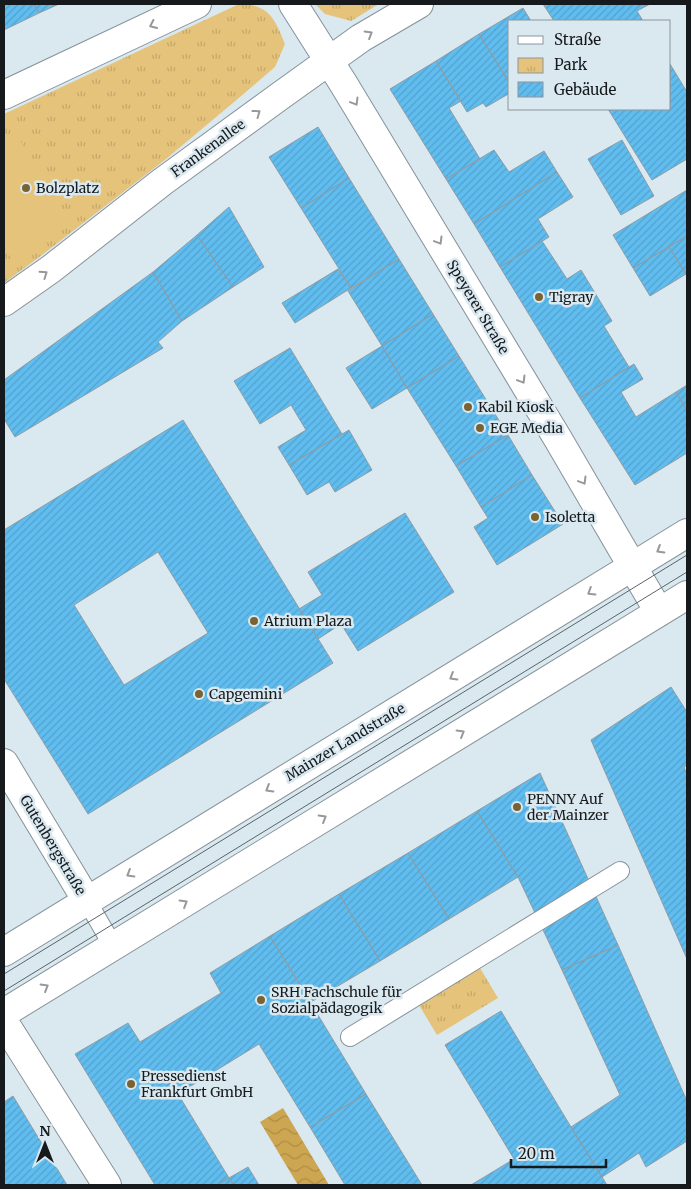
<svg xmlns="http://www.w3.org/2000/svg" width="691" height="1189" viewBox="0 0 691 1189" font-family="Merriweather,serif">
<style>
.park{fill:url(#park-tufts)}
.garden{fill:#e5c37a}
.water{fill:url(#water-waves)}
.building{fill:url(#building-hatch);stroke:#8f9ca4;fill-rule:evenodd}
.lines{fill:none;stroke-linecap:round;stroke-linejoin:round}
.service-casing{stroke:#85929a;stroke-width:20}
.minor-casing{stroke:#85929a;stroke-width:30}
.primary-casing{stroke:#85929a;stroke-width:30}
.service{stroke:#fff;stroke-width:18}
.minor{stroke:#fff;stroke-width:28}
.primary{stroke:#fff;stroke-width:28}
.tram{stroke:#5b6368;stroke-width:1}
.oneway{stroke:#969899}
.poi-dot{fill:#7a6333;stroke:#dae8f0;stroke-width:2}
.labels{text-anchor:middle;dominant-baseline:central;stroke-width:5;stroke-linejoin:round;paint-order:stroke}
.street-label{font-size:14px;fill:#161a1d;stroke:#dae8f0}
.poi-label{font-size:14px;fill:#161a1d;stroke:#dae8f0;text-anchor:start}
</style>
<defs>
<pattern id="park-tufts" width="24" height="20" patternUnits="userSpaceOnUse" patternTransform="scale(1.25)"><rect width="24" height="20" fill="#e5c37a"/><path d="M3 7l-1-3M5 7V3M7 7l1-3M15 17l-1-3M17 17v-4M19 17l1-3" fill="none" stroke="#c4a769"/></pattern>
<pattern id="water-waves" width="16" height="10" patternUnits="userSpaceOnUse" patternTransform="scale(1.25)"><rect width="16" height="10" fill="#cca650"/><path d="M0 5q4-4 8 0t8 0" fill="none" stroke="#ae8e45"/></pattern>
<pattern id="building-hatch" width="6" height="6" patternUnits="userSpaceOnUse" patternTransform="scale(1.25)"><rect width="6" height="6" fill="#60bdef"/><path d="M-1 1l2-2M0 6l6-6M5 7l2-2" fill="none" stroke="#53a2cc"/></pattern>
</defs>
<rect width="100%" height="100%" fill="#dae8f0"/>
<path class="park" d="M239,4C269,4 275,19 285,44L275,67L240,97L166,159L42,255L4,283V114Z
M315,4H379L351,21L325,14Z
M480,968L498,998L437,1035L419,1005Z"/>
<path class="garden" d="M18,137L70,223L11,258L4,246V146Z"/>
<path class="water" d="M283,1108L329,1185H298L260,1122Z"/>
<path class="building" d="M4,4H34L39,13L4,30Z
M34,4H59L39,13Z
M543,4H650L637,11L643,21H554Z
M523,8L531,21H510V84L479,34Z
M479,34L510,84V93L486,107L483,103L467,112L436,61Z
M436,61L461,101L449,108L480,159L446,179L390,89Z
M670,64L687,92V159L652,180L608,109H670Z
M318,127L349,178L301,208L269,157Z
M622,140L654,196L621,215L588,159Z
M494,150L509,172L544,151L557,172L474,224L446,179Z
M557,172L573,197L538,219L549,237L500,267L474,224Z
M349,178L399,259L351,288L301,208Z
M687,190V236L633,268L613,235Z
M229,207L264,267L233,287L197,235Z
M197,235L233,287L182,321L153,272Z
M687,236V273L686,274L669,247Z
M542,241L567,279L581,270L612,321L604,326L629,367L580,398L500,267Z
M669,247L686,274L650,296L633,268Z
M399,259L433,314L382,346L348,291Z
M338,269L351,288L295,323L282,303Z
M153,272L182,321L158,342L163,348L15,437L4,419V380Z
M433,314L459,356L407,388L382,346Z
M382,346L407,388L372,409L346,368Z
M290,348L342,434L289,465L278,447L306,430L291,405L260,424L234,381Z
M459,356L508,435L456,466L407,388Z
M634,364L643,379L621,392L636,417L676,392L687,411V453L635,485L580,398Z
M687,385V411L676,392Z
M183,420L333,663L88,814L4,679V530ZM158,552L208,633L124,685L74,605Z
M349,430L372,470L335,492L329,482L307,495L289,465Z
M508,435L532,475L481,507L456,466Z
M532,475L563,524L497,565L474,527L488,518L481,507Z
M405,513L454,592L358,651L341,624L318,639L299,609L322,595L308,572Z
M671,687L687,712V765L684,767L687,775V959L591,740Z
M540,773L618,945L562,970L518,877L477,811Z
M477,811L518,877L449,919L408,853Z
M408,853L449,919L380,961L339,894Z
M339,894L380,961L311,1002L270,936Z
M270,936L366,1094L310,1127L259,1044L178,1094L229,1178L217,1185H155L75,1054L128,1023L140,1042L221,993L210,973Z
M618,945L687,1101V1141L646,1167L639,1153L602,1177L571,1127L620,1095L562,970Z
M501,1011L571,1127L607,1185H471L514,1159L445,1045Z
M366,1094L422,1185H345L310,1127Z
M13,1096L67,1185H4V1102Z
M248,1167L259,1185H234L229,1178Z
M229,1178L234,1185H217Z"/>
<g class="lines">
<defs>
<path id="service" d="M87,901L113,946
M350,1037L620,871"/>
<path id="minor" d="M293,4L343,83L558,439L659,612
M4,95L197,4
M4,302L51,269L162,182L280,96L361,38L419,4
M4,763L87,901
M4,1022L107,1185"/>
<path id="primary" d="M4,952L687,533
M4,1013L687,595"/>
</defs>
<use href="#service" class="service-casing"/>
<use href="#minor" class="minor-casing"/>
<use href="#primary" class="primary-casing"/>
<use href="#service" class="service"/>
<use href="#minor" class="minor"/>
<use href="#primary" class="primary"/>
<path class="tram" d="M4,974L687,555
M4,991L687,572"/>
</g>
<defs><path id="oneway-chevron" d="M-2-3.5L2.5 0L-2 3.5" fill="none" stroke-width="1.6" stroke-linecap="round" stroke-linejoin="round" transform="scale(1.25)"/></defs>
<g class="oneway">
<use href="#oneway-chevron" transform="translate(153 25) rotate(155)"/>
<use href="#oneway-chevron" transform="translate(369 34) rotate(-31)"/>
<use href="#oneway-chevron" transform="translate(355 102) rotate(59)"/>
<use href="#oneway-chevron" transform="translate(257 113) rotate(-36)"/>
<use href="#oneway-chevron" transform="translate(439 241) rotate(59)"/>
<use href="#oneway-chevron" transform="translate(44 274) rotate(-35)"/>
<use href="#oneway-chevron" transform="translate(522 380) rotate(59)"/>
<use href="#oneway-chevron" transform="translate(583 481) rotate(59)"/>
<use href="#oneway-chevron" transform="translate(660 550) rotate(149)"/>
<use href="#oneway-chevron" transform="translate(591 592) rotate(148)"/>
<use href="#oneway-chevron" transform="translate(453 677) rotate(149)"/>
<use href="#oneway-chevron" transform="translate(461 733) rotate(-31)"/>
<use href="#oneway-chevron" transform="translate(269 789) rotate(149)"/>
<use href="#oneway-chevron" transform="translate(323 818) rotate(-31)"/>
<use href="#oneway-chevron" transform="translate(130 874) rotate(149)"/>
<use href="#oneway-chevron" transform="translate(184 903) rotate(-31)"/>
<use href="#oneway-chevron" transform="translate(45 987) rotate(-31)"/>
</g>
<g class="poi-dot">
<circle cx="26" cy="188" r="5"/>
<circle cx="539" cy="297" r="5"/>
<circle cx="468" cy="407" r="5"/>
<circle cx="480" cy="428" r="5"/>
<circle cx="535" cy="517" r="5"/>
<circle cx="254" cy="621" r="5"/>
<circle cx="199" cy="694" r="5"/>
<circle cx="517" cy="807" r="5"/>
<circle cx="261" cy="1000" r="5"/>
<circle cx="131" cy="1084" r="5"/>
</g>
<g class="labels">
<g class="street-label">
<text transform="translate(208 148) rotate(-36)">Frankenallee</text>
<text transform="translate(478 307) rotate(59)">Speyerer Straße</text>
<text transform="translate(345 742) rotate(-31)">Mainzer Landstraße</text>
<text transform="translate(53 845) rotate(59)">Gutenbergstraße</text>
</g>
<g class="poi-label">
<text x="36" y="188">Bolzplatz</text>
<text x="549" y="297">Tigray</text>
<text x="478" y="407">Kabil Kiosk</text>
<text x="490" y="428">EGE Media</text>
<text x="545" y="517">Isoletta</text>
<text x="264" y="621">Atrium Plaza</text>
<text x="209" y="694">Capgemini</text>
<text x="527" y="799">PENNY Auf<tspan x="527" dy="16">der Mainzer</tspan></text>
<text x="271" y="992">SRH Fachschule für<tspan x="271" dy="16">Sozialpädagogik</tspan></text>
<text x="141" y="1076">Pressedienst<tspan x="141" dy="16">Frankfurt GmbH</tspan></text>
</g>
</g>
<rect width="691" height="1189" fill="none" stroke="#161a1d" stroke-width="10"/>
<rect x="508" y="20" width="162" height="90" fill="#dae8f0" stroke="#8c969c"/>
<rect x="518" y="36" width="25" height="8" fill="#ffffff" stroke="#8c969c"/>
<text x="554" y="45" font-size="15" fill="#161a1d">Straße</text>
<rect x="518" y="58" width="25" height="15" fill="url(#park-tufts)" stroke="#8c969c"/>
<text x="554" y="70" font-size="15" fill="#161a1d">Park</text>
<rect x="518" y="82" width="25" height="15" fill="url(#building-hatch)" stroke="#8c969c"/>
<text x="554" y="95" font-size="15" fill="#161a1d">Gebäude</text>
<g transform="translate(45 1144)" stroke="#dae8f0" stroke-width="4" paint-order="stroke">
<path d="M0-4L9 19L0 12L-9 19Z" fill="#161a1d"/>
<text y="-8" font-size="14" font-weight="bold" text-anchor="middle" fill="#161a1d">N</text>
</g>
<path d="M511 1159v8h95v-8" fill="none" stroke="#161a1d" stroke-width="2.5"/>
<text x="518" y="1159" font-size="15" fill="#161a1d" stroke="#dae8f0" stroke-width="4" paint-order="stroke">20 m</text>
</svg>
